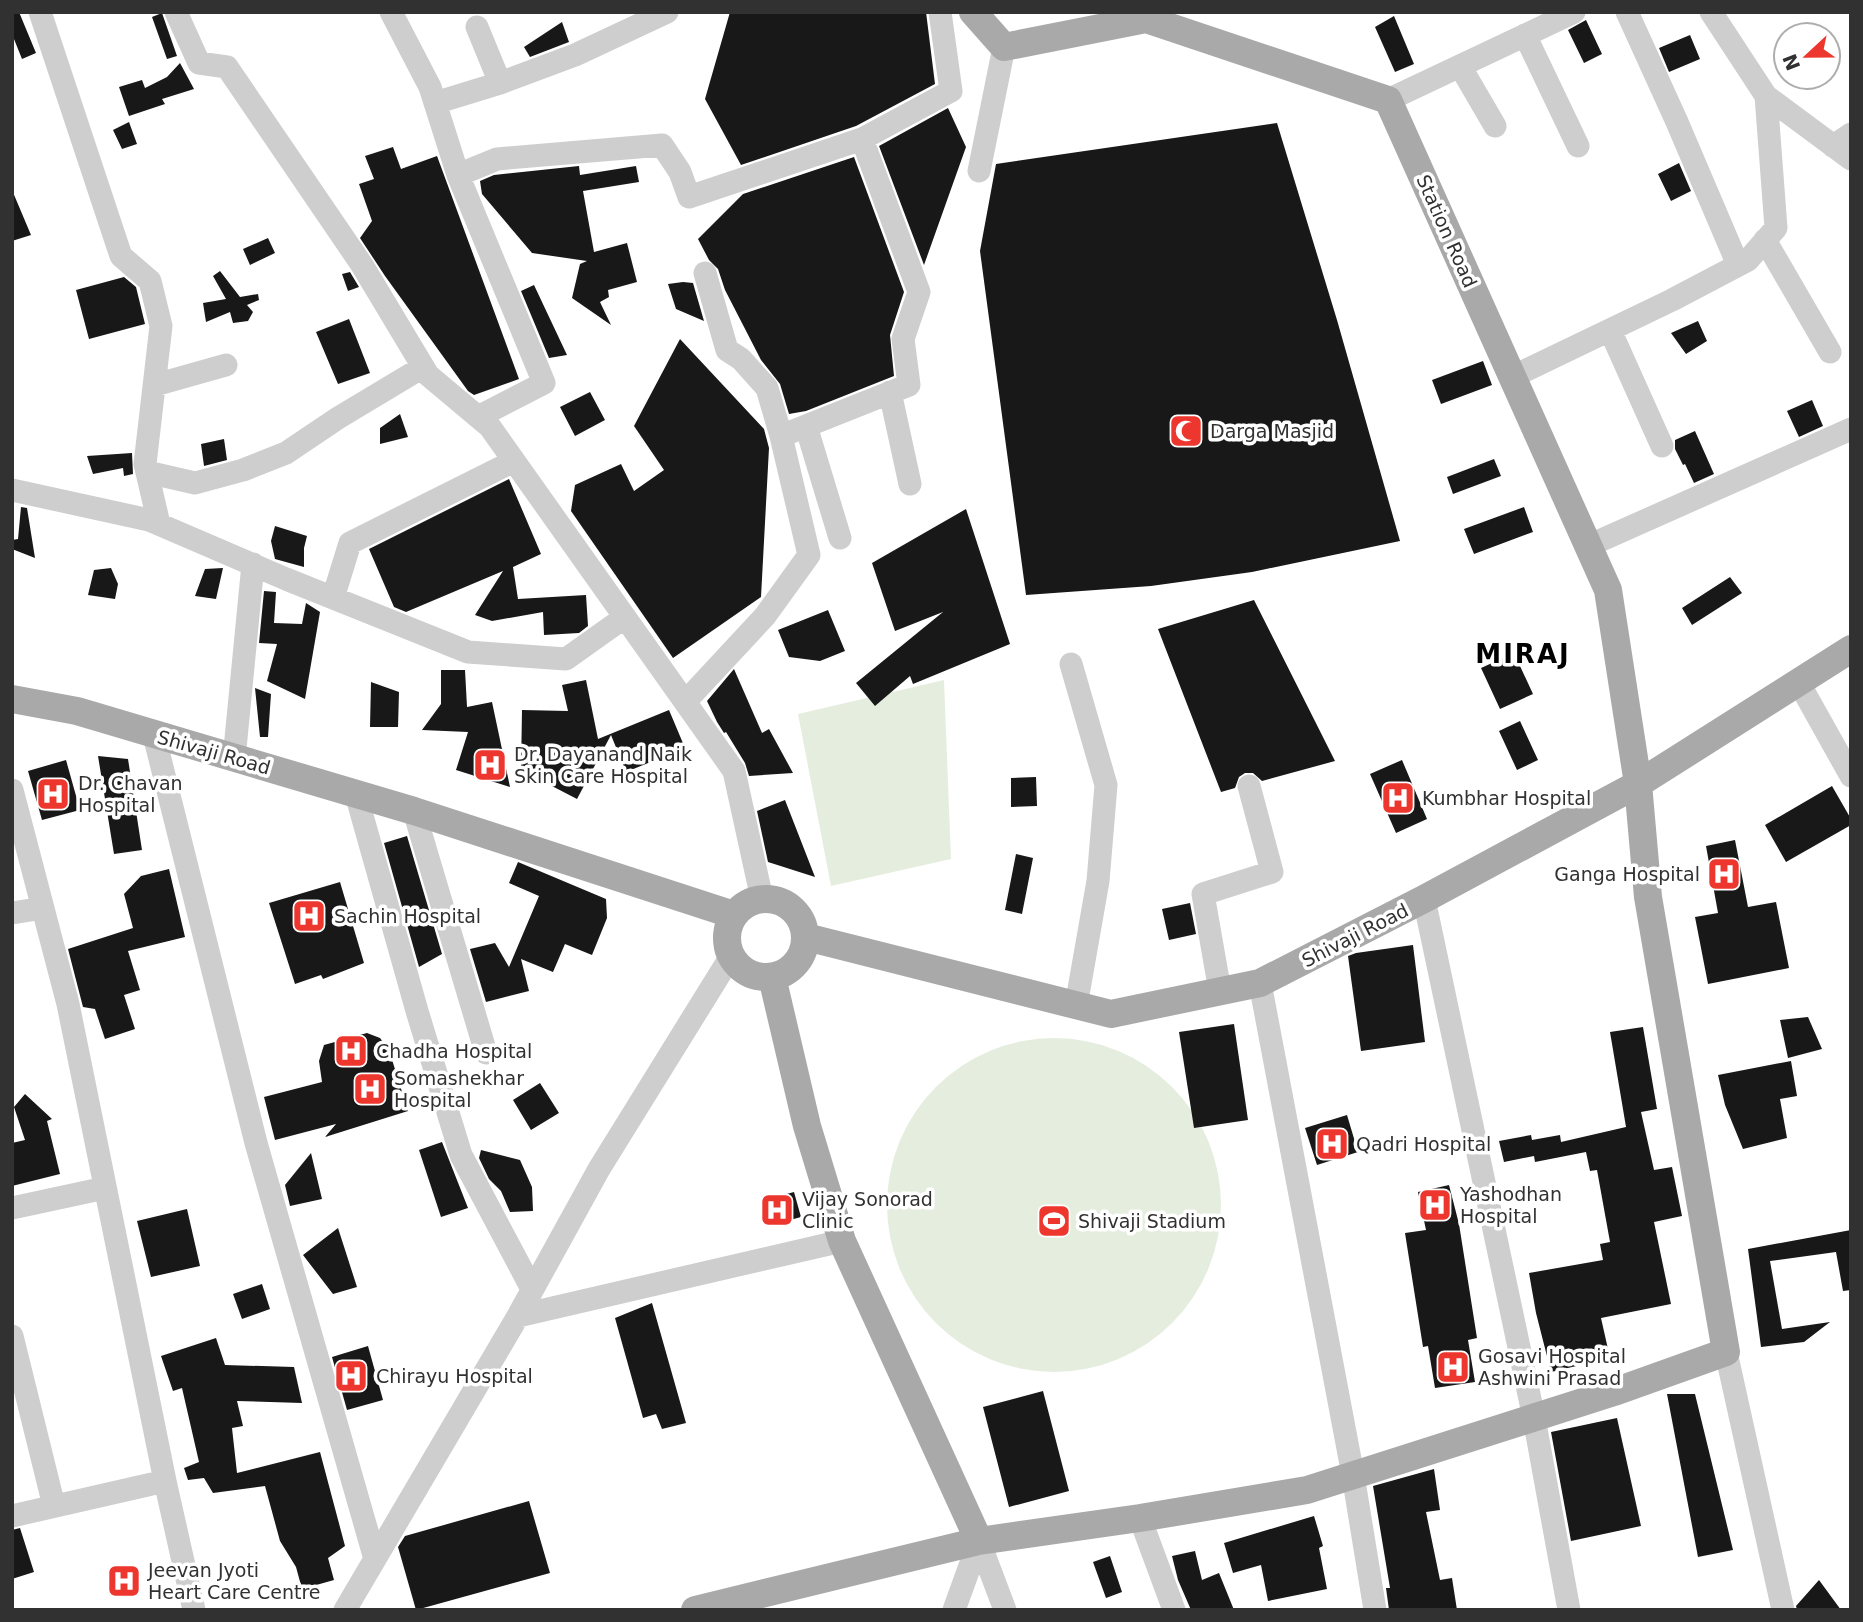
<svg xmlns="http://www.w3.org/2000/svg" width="1863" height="1622" viewBox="0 0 1863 1622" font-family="'DejaVu Sans',sans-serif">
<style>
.green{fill:#e5eede}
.building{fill:#181818}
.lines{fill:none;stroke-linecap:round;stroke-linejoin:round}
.minor{stroke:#cecece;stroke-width:23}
.major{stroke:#a9a9a9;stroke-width:28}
.labels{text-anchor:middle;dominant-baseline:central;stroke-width:7;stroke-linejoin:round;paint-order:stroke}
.street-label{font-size:19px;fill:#313131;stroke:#fff}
.poi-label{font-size:19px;fill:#313131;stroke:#fff;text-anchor:start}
.district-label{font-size:26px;font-weight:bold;letter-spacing:2px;fill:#000;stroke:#fff}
</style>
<rect width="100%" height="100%" fill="#fff"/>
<path class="green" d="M944,680L951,859L831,886L798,714Z
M887 1205a167 167 0 1 1 334 0a167 167 0 1 1-334 0Z"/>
<path class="building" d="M12,12H19L36,53L22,59L12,34Z
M730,12H926L935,84L856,126L741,165L705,99Z
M162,13L177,56L167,59L152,17Z
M1394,16L1414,64L1395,72L1375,27Z
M1586,20L1602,54L1584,63L1568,30Z
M562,22L569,42L530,57L524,47Z
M1690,35L1700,59L1669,72L1659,48Z
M180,63L194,89L162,99L165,104L129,116L119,87L142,80L145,88L167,77Z
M948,108L966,147L924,265L879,146Z
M129,122L137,144L122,149L113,130Z
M1277,123L1337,320L1400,541L1252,572L1151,586L1026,595L980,251L996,164Z
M393,147L401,169L437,156L519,379L474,395L468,391L385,276L360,238L372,221L359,184L374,179L365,156Z
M854,157L904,292L890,335L894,376L806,411L789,414L780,384L761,360L725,290L718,269L709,260L698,239L743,194Z
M1679,163L1691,191L1671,201L1658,174Z
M579,166L580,175L636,166L639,182L583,191L594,252L627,243L637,282L608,290L609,297L600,302L611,325L572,298L580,264L587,261L532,253L482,194L480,181L494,175Z
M12,190L31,235L12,241Z
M268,238L275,253L250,265L243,249Z
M220,271L240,297L258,294L259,300L247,305L253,312L248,321L233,323L230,312L206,322L203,303L226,299L213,276Z
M350,272L359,287L348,291L342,274Z
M124,277L136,287L145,324L89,339L76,290Z
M683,282L693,283L704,321L676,309L668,284Z
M534,285L567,355L549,358L521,291Z
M349,319L370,373L338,384L316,332Z
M1698,321L1707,341L1686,354L1671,333Z
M680,339L764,429L769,448L761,597L673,658L571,511L575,485L621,464L634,491L664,470L634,426Z
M1483,361L1492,385L1441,404L1432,380Z
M590,392L605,420L575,436L560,407Z
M1812,400L1823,426L1799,437L1787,411Z
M400,414L408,437L380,444V428Z
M1695,431L1714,474L1694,483L1685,464L1683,465L1675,449V440Z
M224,439L227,460L204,466L201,444Z
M132,453L133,474L124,476L123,468L93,474L87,456Z
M1494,459L1501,476L1453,494L1447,477Z
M509,479L541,554L513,567L518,599L586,595L588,626L579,633L544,635L543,612L492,621L475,615L503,571L406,612L394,607L369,549Z
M21,507L27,508L35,558L12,549V540L18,539Z
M1524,507L1533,532L1474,554L1464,529Z
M966,509L1010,644L913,684L910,676L875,706L856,683L943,612L895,631L872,563Z
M275,526L307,536L304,548V567L275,559L271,541Z
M111,568L118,584L115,599L88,595L94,570Z
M223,568L216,599L195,596L205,569Z
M1730,577L1742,593L1692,625L1682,608Z
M264,591L276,592L274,623L302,624L306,603L320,612L305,699L267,681L277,644L259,643Z
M1254,600L1335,761L1262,781L1253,773H1245L1239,777L1235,788L1221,792L1158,629Z
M828,610L845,651L820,661L789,657L778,630Z
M1514,653L1533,694L1500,709L1481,668Z
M734,669L762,733L769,729L793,773L749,776L745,763L726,732L724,733L717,722L707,701Z
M441,670H465L467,707L492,702L510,787L456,770L468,732L422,730L441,704Z
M586,680L598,739L669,710L685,748L626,772L611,735L577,799L521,770L522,710L568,711L562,685Z
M371,682L399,692L398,727H370Z
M255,688L271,694L268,737H260Z
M1520,721L1538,760L1517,770L1499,731Z
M98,756L128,759L142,850L114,854Z
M66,760L80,810L42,820L28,771Z
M1402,760L1427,819L1396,833L1370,774Z
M1036,777L1037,806L1011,807V778Z
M1832,786L1851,819V825L1786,862L1765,825Z
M785,800L815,877L768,862L757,811Z
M407,836L442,954L419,967L384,843Z
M1735,840L1748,907L1776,902L1789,968L1708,984L1695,917L1718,913L1706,846Z
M1016,854L1033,858L1022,914L1005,910Z
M518,862L606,899L607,918L592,955L565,944L553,972L521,959L529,991L486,1002L470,949L495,943L509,967L539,896L509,883Z
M169,869L185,937L128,951L140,990L124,995L135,1029L105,1039L95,1009L83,1007L68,949L133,928L124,894L141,876Z
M340,882L364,963L323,979L321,975L295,984L269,903Z
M1190,903L1196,934L1169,940L1162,909Z
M1413,945L1425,1042L1361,1051L1348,956L1356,953Z
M1808,1017L1822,1049L1788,1058L1780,1020Z
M1234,1024L1248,1120L1194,1128L1179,1032Z
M1643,1027L1657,1109L1641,1112L1654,1170L1672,1167L1682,1216L1654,1222L1671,1304L1601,1318L1610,1358L1551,1372L1536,1313L1529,1273L1603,1260L1600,1244L1610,1242L1597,1170L1590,1171L1586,1152L1535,1162L1534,1156L1504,1162L1499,1141L1531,1135L1532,1140L1560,1135L1561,1142L1626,1127L1610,1032Z
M367,1033L380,1038L389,1050L408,1111L325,1137L336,1124L275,1140L264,1097L322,1082L319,1061L324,1045Z
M1791,1061L1797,1096L1780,1099L1787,1138L1743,1149L1725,1105L1718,1075Z
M540,1083L559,1113L531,1130L513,1100Z
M25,1094L52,1119L47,1121L60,1174L12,1186V1143L25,1140L14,1107Z
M1347,1115L1358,1152L1317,1165L1305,1128Z
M442,1142L468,1208L441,1217L419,1150Z
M481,1150L520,1160L532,1187L533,1211L510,1212L501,1191L489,1179L479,1158Z
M311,1153L322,1199L290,1206L285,1185Z
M1449,1185L1459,1224L1477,1338L1468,1340L1475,1382L1435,1388L1428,1346L1423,1347L1405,1233L1426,1230L1418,1192Z
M794,1192L801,1217L768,1226L761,1201Z
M187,1209L200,1266L151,1277L137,1221Z
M338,1228L357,1287L333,1294L303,1255Z
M1851,1230V1290L1843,1291L1836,1252L1770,1261L1782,1329L1830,1322L1804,1342L1761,1347L1748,1249Z
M262,1284L270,1309L242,1319L233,1294Z
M652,1303L686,1423L662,1429L656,1414L643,1418L615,1318Z
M216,1338L225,1365L294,1367L302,1403L237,1401L243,1426L232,1428L237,1473L320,1452L345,1546L328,1558L334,1580L302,1589L296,1567L280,1541L265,1486L213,1493L204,1478L188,1480L184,1468L199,1462L182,1388L173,1391L161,1356Z
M368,1346L383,1400L347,1410L332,1357Z
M1043,1391L1069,1491L1009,1507L983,1407Z
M1667,1394H1695L1733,1550L1698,1557Z
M1617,1418L1641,1526L1571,1541L1551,1432Z
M1434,1469L1440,1510L1426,1512L1440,1580L1452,1578L1457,1610H1389L1386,1588H1390L1373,1486Z
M529,1501L550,1573L416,1610L398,1547L405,1536Z
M1314,1516L1323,1546L1319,1548L1327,1589L1268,1601L1261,1565L1233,1573L1224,1543Z
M20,1528L34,1572L12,1579V1530Z
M1195,1551L1202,1580L1219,1573L1234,1610H1191L1178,1580L1172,1556Z
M1110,1556L1122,1592L1106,1598L1093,1562Z
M1819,1580L1841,1610H1797L1796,1606Z"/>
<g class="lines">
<path class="minor" d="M40,12L121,256L150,281L161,326L145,464L159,524
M176,12L199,63L227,67L362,265L428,375L490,427L734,771L762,899
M391,12L430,87L458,175L544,383L478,417
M1627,12L1677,122L1738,265
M1711,12L1766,96L1851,159
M477,27L500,83
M1525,35L1578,146
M1460,66L1495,126
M1388,100L1574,12
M435,103L500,83L575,55L667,12
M1833,146L1851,134
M979,171L1004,47
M458,175L497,159L662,145L680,172L689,197L862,139L951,91L940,12
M1765,240L1830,352
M705,273L727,350L741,359L767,388L781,436
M1610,330L1662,446
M1512,377L1672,300L1748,260L1776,228L1766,96
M155,385L226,365
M890,392L910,484
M806,426L840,538
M147,472L195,483L243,470L286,453L338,418L423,367
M12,490L149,520L286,579L468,652L566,659L625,617
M1588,546L1851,429
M333,598L350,543L514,461
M1071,664L1106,785L1098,881L1076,1006
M1799,683L1851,776
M685,702L765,616L809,555L781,436L909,385L903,339L919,292L862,139
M154,735L256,1143L375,1559
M234,759L253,564
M12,790L68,1004L165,1481L194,1610
M356,794L417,1011L461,1155L532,1289
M414,811L486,1053
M1424,899L1534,1418L1569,1610
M12,913L43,908
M1260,983L1353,1475L1375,1610
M1220,991L1203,894L1272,872L1249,786
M12,1208L105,1188
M518,1316L842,1241
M12,1336L54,1506
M1726,1352L1783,1610
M12,1516L165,1481
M1140,1518L1174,1610
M979,1541L1005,1610
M345,1610L518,1316L599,1169L731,956
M954,1610L979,1541"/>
<path class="major" d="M12,699L77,711L414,811L734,915
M727 938a39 39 0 1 1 78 0a39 39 0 1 1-78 0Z
M806,937L1111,1014L1260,983L1424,899L1638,784L1851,649
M772,977L807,1126L842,1241L979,1541
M695,1610L979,1541L1140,1518L1307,1490L1614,1392L1726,1352L1648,897L1638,784L1608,590L1388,100L1146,19L1004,47L973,12"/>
</g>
<defs>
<symbol id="mosque-square" viewBox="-11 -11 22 22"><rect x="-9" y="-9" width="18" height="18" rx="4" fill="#ed362d" stroke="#fff"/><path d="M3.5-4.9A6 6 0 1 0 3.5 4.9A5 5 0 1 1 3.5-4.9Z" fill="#fff"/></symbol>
<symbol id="hospital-square" viewBox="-11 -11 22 22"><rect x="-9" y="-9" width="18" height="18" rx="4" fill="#ed362d" stroke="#fff"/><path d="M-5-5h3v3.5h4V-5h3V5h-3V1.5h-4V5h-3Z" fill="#fff"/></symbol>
<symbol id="stadium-square" viewBox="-11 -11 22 22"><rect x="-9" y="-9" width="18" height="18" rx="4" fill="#ed362d" stroke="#fff"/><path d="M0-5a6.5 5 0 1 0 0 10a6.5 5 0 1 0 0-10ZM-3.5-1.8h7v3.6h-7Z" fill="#fff"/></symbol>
</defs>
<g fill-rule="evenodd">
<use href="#mosque-square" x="1167" y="412" width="38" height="38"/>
<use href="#hospital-square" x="471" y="746" width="38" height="38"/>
<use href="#hospital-square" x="34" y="775" width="38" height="38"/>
<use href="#hospital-square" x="1379" y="779" width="38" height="38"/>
<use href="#hospital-square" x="1705" y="855" width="38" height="38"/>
<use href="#hospital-square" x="290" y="897" width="38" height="38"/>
<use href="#hospital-square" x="332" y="1032" width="38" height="38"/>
<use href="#hospital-square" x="351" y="1070" width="38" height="38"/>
<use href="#hospital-square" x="1313" y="1125" width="38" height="38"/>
<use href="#hospital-square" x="1416" y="1186" width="38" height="38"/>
<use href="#hospital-square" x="758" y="1191" width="38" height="38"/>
<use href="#stadium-square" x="1035" y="1202" width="38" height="38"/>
<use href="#hospital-square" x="1434" y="1348" width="38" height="38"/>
<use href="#hospital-square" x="332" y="1357" width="38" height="38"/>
<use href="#hospital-square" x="105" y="1562" width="38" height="38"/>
</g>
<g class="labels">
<g class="street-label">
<text transform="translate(1447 231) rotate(66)">Station Road</text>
<text transform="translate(214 752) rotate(16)">Shivaji Road</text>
<text transform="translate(1355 935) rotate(-27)">Shivaji Road</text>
</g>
<g class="poi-label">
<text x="1210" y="431">Darga Masjid</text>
<text x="514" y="754">Dr. Dayanand Naik<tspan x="514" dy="22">Skin Care Hospital</tspan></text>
<text x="78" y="783">Dr. Chavan<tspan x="78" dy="22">Hospital</tspan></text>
<text x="1422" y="798">Kumbhar Hospital</text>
<text x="1700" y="874" text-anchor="end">Ganga Hospital</text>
<text x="334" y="916">Sachin Hospital</text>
<text x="376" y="1051">Chadha Hospital</text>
<text x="394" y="1078">Somashekhar<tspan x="394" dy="22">Hospital</tspan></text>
<text x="1356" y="1144">Qadri Hospital</text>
<text x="1460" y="1194">Yashodhan<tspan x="1460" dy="22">Hospital</tspan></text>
<text x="802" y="1199">Vijay Sonorad<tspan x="802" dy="22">Clinic</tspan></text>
<text x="1078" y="1221">Shivaji Stadium</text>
<text x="1478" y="1356">Gosavi Hospital<tspan x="1478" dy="22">Ashwini Prasad</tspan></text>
<text x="376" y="1376">Chirayu Hospital</text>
<text x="148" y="1570">Jeevan Jyoti<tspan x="148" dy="22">Heart Care Centre</tspan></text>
</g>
<g class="district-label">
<text x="1523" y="654">MIRAJ</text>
</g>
</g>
<rect width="1863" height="1622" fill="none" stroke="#313131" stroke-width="28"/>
<g transform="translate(1807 56) rotate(248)"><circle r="33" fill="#ffffff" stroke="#adadad" stroke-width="2"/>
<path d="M0-5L12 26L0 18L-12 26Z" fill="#ed362d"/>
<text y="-10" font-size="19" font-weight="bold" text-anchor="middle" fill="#313131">N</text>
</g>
</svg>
